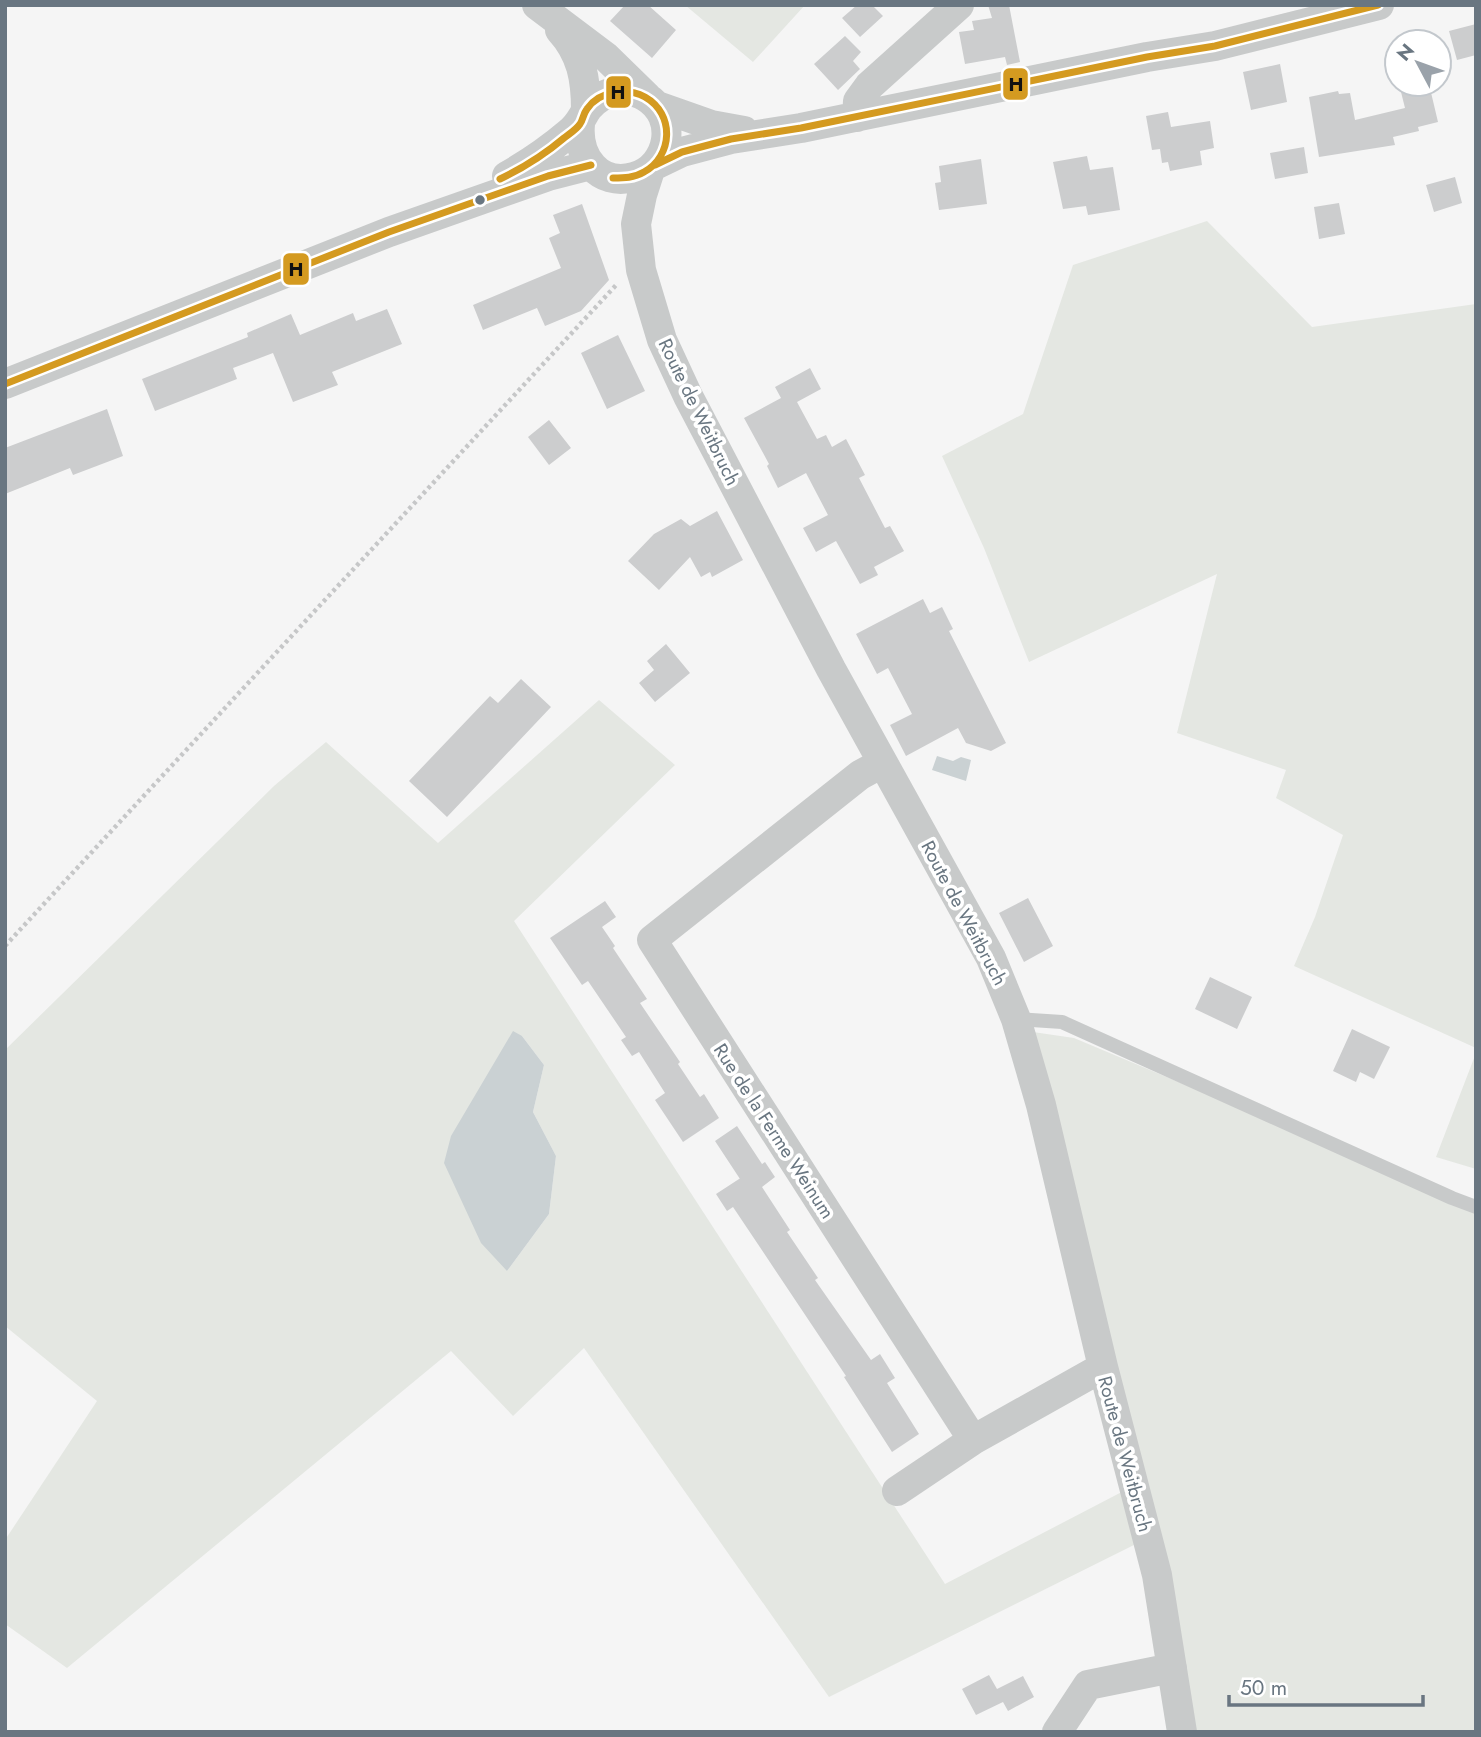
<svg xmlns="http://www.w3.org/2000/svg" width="1481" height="1737" viewBox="0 0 1481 1737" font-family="Jost,sans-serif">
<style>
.green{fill:#e4e7e2;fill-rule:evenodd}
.water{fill:#cad1d3}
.building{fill:#cccdce}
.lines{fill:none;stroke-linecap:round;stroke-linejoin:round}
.path{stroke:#c6c7c8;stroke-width:4.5;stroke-dasharray:3.5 3.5;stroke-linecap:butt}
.service{stroke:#c8caca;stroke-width:14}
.minor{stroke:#c8caca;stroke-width:30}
.bus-1-casing{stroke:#fff;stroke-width:12}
.bus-1{stroke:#d49a20;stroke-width:7}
.bus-dot{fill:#697681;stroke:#fff;stroke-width:2.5}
.labels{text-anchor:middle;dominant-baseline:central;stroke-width:7;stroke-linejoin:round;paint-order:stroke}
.street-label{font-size:19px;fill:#697681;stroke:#fff}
.line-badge{stroke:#fff;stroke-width:2.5}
.pale-badge-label{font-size:19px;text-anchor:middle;font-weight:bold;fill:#111}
</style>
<rect width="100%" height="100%" fill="#f5f5f5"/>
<path class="green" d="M685,5H805L753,62Z
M1207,221L1312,327L1476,304V1048L1294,966L1315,917L1343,835L1276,798L1286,770L1177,733L1217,574L1029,662L984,548L942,456L1023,414L1073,265Z
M599,700L675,765L514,921L945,1584L1139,1483L1033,1032L1074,1038L1476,1207V1732H1190L1160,1532L829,1697L584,1348L513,1416L451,1351L67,1668L5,1624V1540L97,1401L5,1326V1050L274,786L326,742L438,843ZM522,1036L544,1065L533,1112L556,1156L549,1214L507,1271Z
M1476,1053V1169L1436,1157Z"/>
<path class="water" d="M937,756L953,761L961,757L971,760L966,781L932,770Z
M513,1031L522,1036L544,1065L533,1112L556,1156L549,1214L507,1271L481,1243L444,1163L451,1136Z"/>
<path class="building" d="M625,5H648L676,30L652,58L610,21Z
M857,5H872L883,16L860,37L842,18Z
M988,5H1009L1020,62L1007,65L1005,57L965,64L959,32L974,30L972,21L992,18Z
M1476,24V55L1457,60L1449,31Z
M845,36L861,52L853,61L860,69L838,90L814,64Z
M1280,64L1287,102L1251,110L1243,72Z
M1399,84H1429L1438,122L1418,127L1419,131L1393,137L1395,145L1319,157L1309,97L1338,91L1339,94L1350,93L1355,120L1405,108Z
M1168,112L1171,127L1210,121L1214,148L1200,151L1202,165L1170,171L1168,162L1162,163L1160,149L1152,150L1146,116Z
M1304,147L1308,173L1275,179L1270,153Z
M1087,156L1090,170L1113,167L1120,210L1088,215L1086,206L1063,209L1053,162Z
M981,159L987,204L939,210L935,183L941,182L939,166Z
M1455,177L1462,203L1434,212L1426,185Z
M1339,203L1345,234L1319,239L1314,207Z
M582,204L609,280L581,311L545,326L537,308L483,330L473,305L561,268L549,238L560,233L553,215Z
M387,309L402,344L332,372L338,385L293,402L273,353L233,368L237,379L155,411L142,379L248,337L247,333L291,314L300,335L353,313L356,321Z
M618,335L645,391L607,409L581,353Z
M810,368L821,389L797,402L817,439L826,435L832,447L846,439L865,475L859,478L885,528L890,526L904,551L874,567L878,575L860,584L836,541L816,552L803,528L828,515L806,473L778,488L767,466L769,464L744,418L781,398L775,387Z
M107,409L123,456L73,475L70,468L5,494V448Z
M549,420L571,448L549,465L528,437Z
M717,511L743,560L712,577L710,572L701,577L690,557L659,590L628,561L654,534L681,519L690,526Z
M923,599L930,613L942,607L953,629L949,631L1006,743L991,751L966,743L958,728L906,756L890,725L912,714L888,668L877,674L856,634Z
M666,644L690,673L655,702L639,683L654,670L647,661Z
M521,679L551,707L447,817L409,781L490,696L498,703Z
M1028,898L1053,946L1024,962L999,913Z
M605,901L616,917L602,927L615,946L613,948L647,999L640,1003L680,1062L678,1064L700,1097L704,1094L719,1118L683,1142L655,1100L665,1093L639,1052L632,1056L621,1040L626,1037L588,981L582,985L550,938Z
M1210,977L1252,997L1237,1029L1195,1009Z
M1352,1029L1390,1047L1374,1079L1360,1072L1356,1082L1333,1071Z
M737,1126L762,1164L740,1179L715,1141Z
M765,1162L775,1177L762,1187L790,1230L787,1232L818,1278L815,1280L871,1360L880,1354L895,1378L887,1383L919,1434L892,1452L844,1377L846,1376L733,1207L727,1211L716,1194Z
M989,1675L997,1689L1023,1676L1034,1697L1008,1711L1003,1702L976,1715L962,1689Z"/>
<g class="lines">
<path class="path" d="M5,946L618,283"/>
<path class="service" d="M1016,1019L1062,1022L1452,1198L1476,1207"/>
<path class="minor" d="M537,5L606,57L647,97
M560,30C582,54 586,80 586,110
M657,106L711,125L744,131
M857,117L858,101L869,86L959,5
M655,165L682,152L731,139L801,128L1147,57L1215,46L1379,5
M650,170L642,195L636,224L641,270L662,340L688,396L831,669L991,958L1016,1019L1041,1105L1103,1367L1157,1575L1182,1732
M507,176C530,163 549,150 569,133C580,124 581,118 588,108C602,91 627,85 646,97C679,117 670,167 634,177C598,187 577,156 580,124
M5,384L389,232L548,176L591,165
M882,763L860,775L652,940L973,1440L1103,1367
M897,1491L973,1440
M1057,1732L1088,1685L1172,1668"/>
<defs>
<path id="bus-1" d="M655,165L682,152L731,139L801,128L1147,57L1215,46L1378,5
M500,179C523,168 544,155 564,138C569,134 576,130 580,124C583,120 583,114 587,109C599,91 626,87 645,97C675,114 673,156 644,172C634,178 624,178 613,178
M5,384L389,232L548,176L591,165"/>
</defs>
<use href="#bus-1" class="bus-1-casing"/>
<use href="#bus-1" class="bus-1"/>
</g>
<circle class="bus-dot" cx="480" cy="200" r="6"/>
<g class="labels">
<g class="street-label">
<text transform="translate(699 412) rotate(64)">Route de Weitbruch</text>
<text transform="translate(964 913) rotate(62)">Route de Weitbruch</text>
<text transform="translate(774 1131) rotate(57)">Rue de la Ferme Weinum</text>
<text transform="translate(1125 1454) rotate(75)">Route de Weitbruch</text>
</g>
</g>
<g class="line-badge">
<rect x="1002" y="67" width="27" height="34" rx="7" fill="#d49a20"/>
<rect x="605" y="75" width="27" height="34" rx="7" fill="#d49a20"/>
<rect x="282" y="252" width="28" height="34" rx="7" fill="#d49a20"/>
</g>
<g class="pale-badge-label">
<text x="1016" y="91">H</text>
<text x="618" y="99">H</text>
<text x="296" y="276">H</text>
</g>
<rect width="1481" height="1737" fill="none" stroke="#697681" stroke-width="14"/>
<g transform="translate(1418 63) rotate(311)"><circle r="33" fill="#ffffff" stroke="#c3c8cd" stroke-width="2"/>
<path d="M0-5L12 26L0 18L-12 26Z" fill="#9aa2aa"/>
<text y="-10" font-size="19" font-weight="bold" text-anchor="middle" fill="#697681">N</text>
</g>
<path d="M1229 1695v10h194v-10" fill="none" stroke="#697681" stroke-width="3.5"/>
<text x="1240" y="1695" font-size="21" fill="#697681" stroke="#ffffff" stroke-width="5" paint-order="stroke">50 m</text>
</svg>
